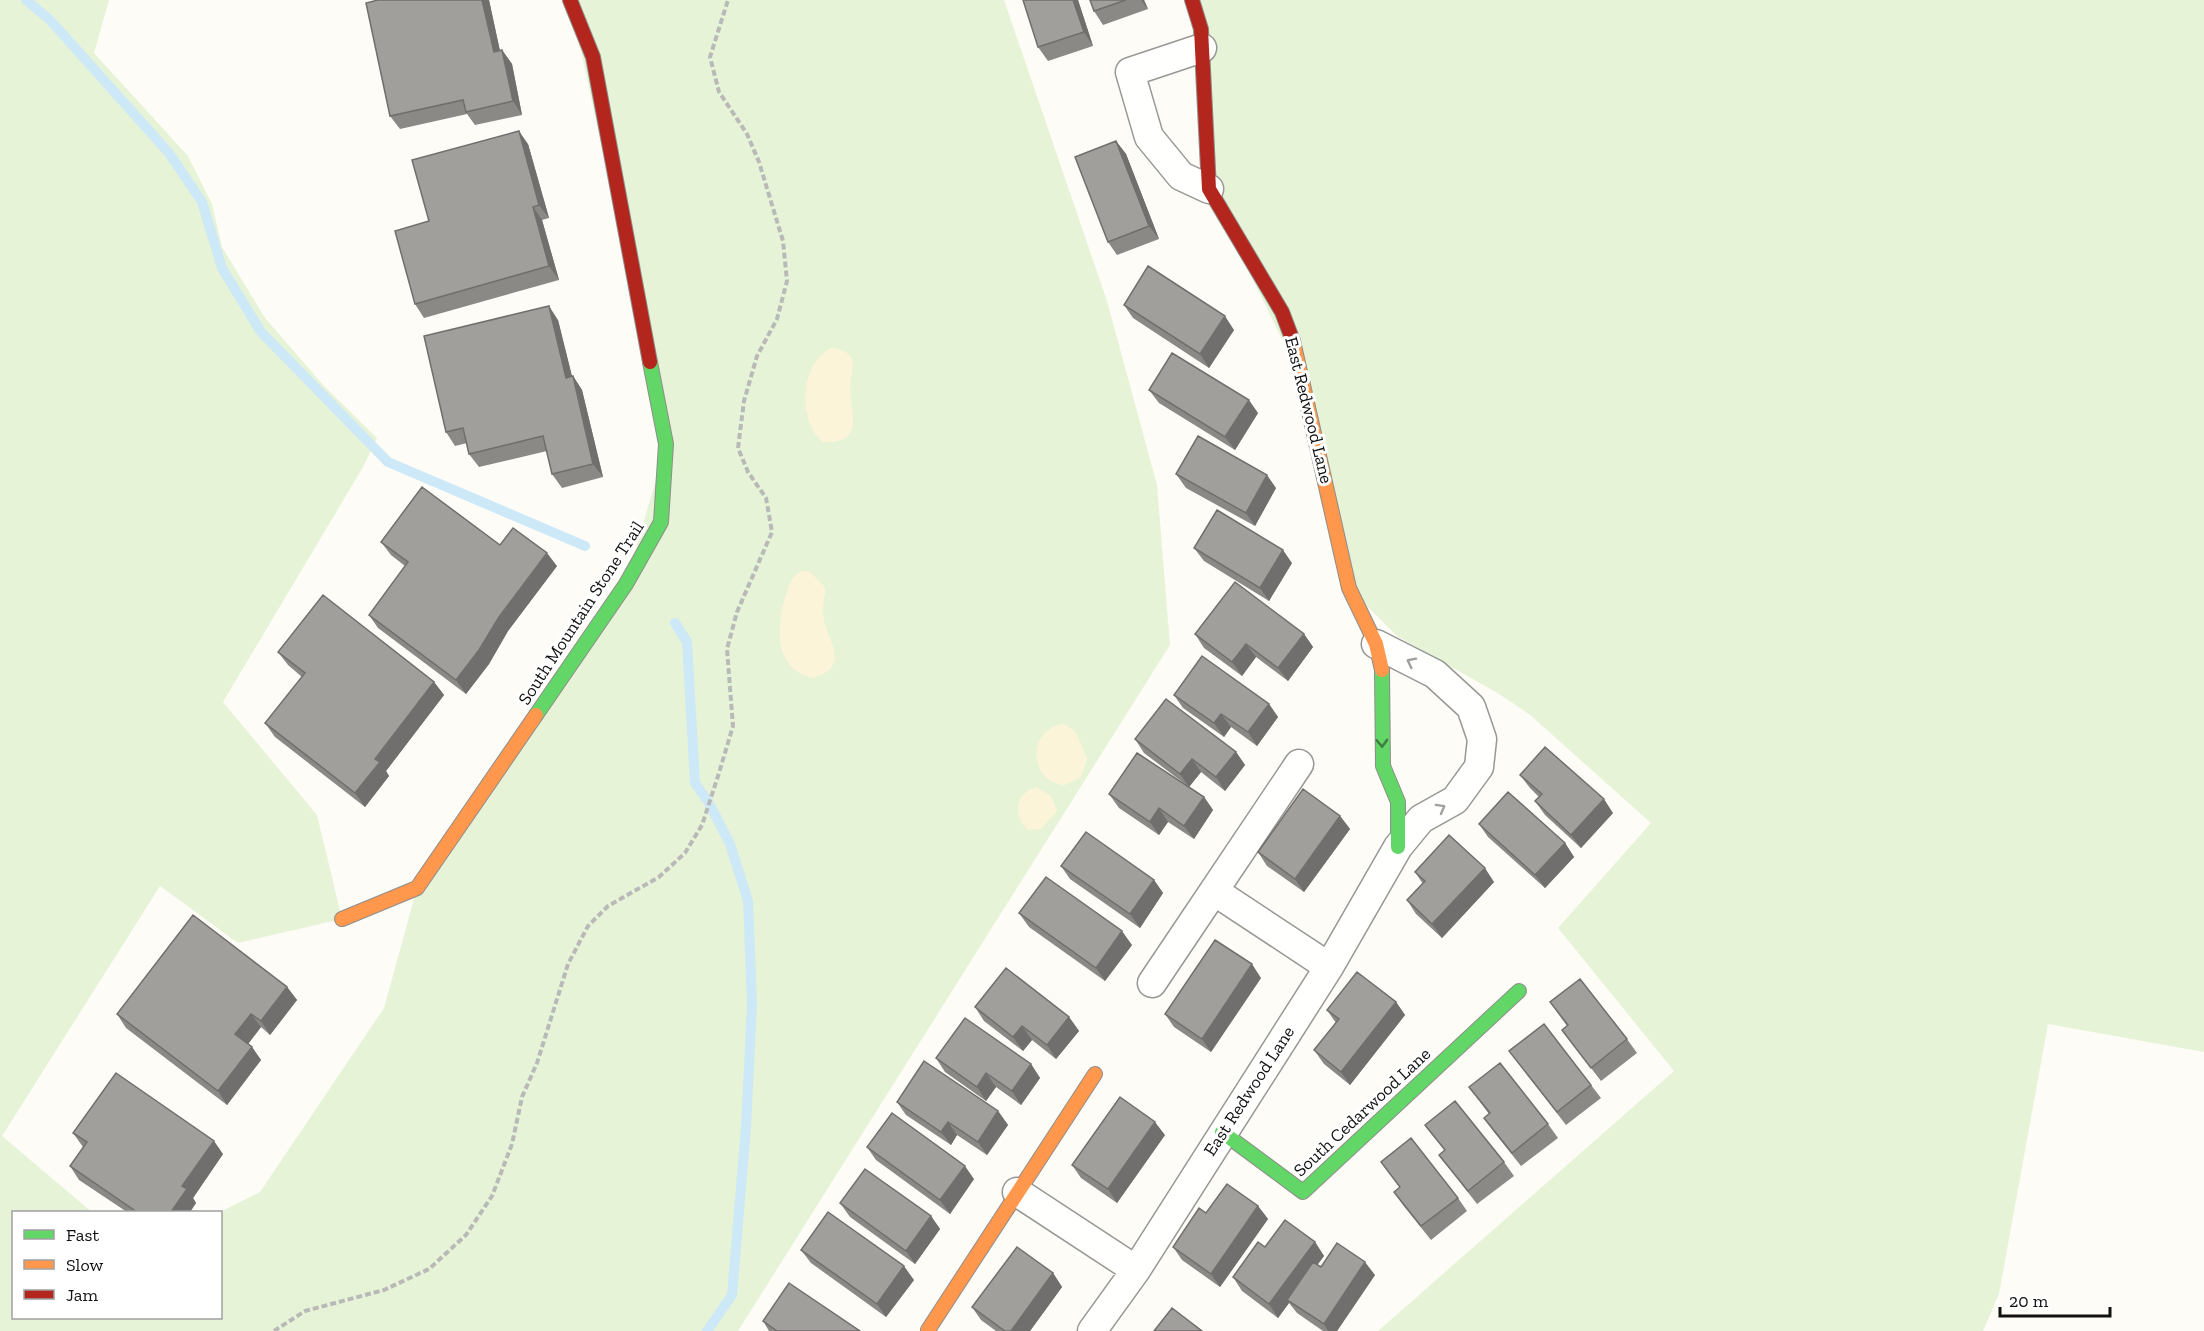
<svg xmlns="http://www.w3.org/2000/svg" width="2204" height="1331" viewBox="0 0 2204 1331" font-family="'Zilla Slab',serif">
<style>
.green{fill:#e7f3d7}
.sand{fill:#fcf4d9}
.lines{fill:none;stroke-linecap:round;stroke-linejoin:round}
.stream{stroke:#cde8f7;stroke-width:10}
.street-casing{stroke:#979795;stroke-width:31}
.fast-casing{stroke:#8e8d8b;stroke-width:16}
.slow-casing{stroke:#8e8d8b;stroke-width:16}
.jam-casing{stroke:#8e8d8b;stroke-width:16}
.path{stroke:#b9b9b8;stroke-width:4;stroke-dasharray:6 3;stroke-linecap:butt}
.street{stroke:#fffffe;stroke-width:28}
.fast{stroke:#63d668;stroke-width:14}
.slow{stroke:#ff974d;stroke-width:14}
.jam{stroke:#b3261e;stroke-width:14}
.wall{fill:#8a8986}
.shaded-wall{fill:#716f6d}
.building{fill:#a19f9c;stroke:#716f6d;stroke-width:1.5}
.oneway{stroke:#a0a09f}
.oneway2{stroke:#3e7d41}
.labels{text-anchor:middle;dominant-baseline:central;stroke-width:6;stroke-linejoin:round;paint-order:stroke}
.street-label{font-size:18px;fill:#111;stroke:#fff}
</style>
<rect width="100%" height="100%" fill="#fdfcf7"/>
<path class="green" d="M0,0H109L94,53L188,156L212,204L222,247L265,318L324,386L377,438L363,467L223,702L317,815L342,919L238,943L160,886L2,1136L92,1212H14V1318H220V1212L260,1192L384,1008L417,888L626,584L666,444L570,0H1004L1107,301L1157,485L1170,645L738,1331H0Z
M1192,0H2204V1052L2048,1024L1999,1294L1983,1331H1378L1674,1071L1558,928L1651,823L1529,714L1499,694L1397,636L1349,588L1307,391L1209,189Z"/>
<path class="sand" d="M832,348C864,352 849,373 850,393C853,420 862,443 823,442C797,422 800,361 832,348Z
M801,571L810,572L825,587C826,597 821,605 823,615C826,641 853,665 813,678C776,669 776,633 784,602C788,588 789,580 801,571Z
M1063,724L1075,731L1087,758L1081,777L1065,785C1029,783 1026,730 1063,724Z
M1036,787L1051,796L1057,811L1041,829L1028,830C1012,815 1015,794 1036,787Z"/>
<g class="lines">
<path class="stream" d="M26,0L50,20L169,153L202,202L222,268L261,332L388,462L585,546
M675,623L687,642L695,783L709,803L730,844L748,901L752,1003L746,1127L732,1295L707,1331"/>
<defs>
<path id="street" d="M1202,48L1130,72L1149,137L1181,176L1209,189
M1214,891L1329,967
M1152,983L1299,764
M1017,1192L1136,1270
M1092,1331L1136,1270L1329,967L1398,847L1421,819L1455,800L1479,767L1482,739L1471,707L1435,674L1376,644"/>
<path id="fast" d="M1382,670L1383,766L1398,802V847
M536,715L626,584L661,522L666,444L650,362
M1222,1132L1303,1192L1519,991"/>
<path id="slow" d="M1293,341L1349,588L1376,644L1382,670
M342,919L417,888L536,715
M928,1330L1095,1074"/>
<path id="jam" d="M570,0L593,57L650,362
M1192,0L1201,29L1209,189L1282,312L1293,341"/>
</defs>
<use href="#street" class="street-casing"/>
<use href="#fast" class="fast-casing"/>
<use href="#slow" class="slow-casing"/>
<use href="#jam" class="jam-casing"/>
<path class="path" d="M274,1331L305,1311L384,1290L429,1269L466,1235L492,1196L512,1144L522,1097L537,1063L568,964L588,926L608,906L659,877L685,853L702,825L719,773L733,726L727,649L737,612L772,532L766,498L748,472L738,448L744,401L757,356L777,319L787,281L783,241L759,162L747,134L719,92L710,57L728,0"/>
<use href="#street" class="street"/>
<use href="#fast" class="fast"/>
<use href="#slow" class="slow"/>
<use href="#jam" class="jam"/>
</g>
<path class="wall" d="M489,0L500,51L502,50L512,64L522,115L475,125L467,114L400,129L390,116Z
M1023,0H1078L1093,46L1048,61L1038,47Z
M1090,0H1144L1148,9L1103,25L1094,11Z
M1116,141L1126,154L1159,239L1117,255L1108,242Z
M528,144L549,218L542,220L559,280L424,318L415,304L429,221Z
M1124,305L1234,330L1209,368L1133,318Z
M558,320L572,377L573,376L582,390L603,477L562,488L552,474L547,451L479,467L469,454L467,443L455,446L446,432Z
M1149,390L1258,413L1235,450L1159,403Z
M1176,474L1276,488L1255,526L1186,488Z
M381,542L500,545L557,566L508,631L489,664L466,694L378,628L369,615L405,566L391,555Z
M1194,548L1292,563L1269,601L1204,561Z
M1195,634H1304L1313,647L1288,681L1256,657L1242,676L1204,648Z
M278,652L434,682L444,695L386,771L389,776L365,807L275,737L265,723L302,677L288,665Z
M1174,695L1269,704L1278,717L1257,746L1231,727L1224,737L1183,708Z
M1135,739L1236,752L1245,765L1225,791L1201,772L1189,787L1144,753Z
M1520,775L1613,813L1581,848L1545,815L1535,801L1539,797L1530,788Z
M1109,794L1204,797L1213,810L1194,839L1168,822L1159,835L1119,808Z
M1340,816L1350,829L1304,892L1267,866L1258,852Z
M1479,824L1565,843L1574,857L1545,888L1488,837Z
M1061,866L1154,880L1163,893L1140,928L1070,879Z
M1415,872L1494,882L1442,938L1416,914L1407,900L1423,884Z
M1019,913L1132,945L1105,981L1029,927Z
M1261,978L1211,1052L1174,1027L1165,1014Z
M287,987L297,1000L270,1035L261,1027L248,1044L252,1047L261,1060L227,1105L126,1028L117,1014Z
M1396,1002L1405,1015L1350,1085L1324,1064L1314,1050L1336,1023L1327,1010Z
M1550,1002L1627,1039L1637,1053L1601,1081L1562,1030L1567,1026Z
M975,1007L1069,1017L1079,1031L1056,1059L1032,1040L1023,1051L984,1021Z
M1509,1051L1591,1085L1601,1098L1566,1125Z
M936,1058L1031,1064L1040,1078L1021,1105L996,1087L986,1101L945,1072Z
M1469,1087L1548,1124L1558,1138L1521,1166L1494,1132L1484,1118L1489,1114Z
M897,1102L998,1111L1008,1125L987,1155L957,1135L951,1145L906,1115Z
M1425,1125L1504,1162L1514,1176L1477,1204L1439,1155L1445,1150Z
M73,1133L223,1154L193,1198L196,1203L190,1212H127L79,1180L70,1166L83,1147Z
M1165,1135L1117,1203L1081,1178L1072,1165Z
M867,1147L974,1179L950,1214L876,1160Z
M1381,1162L1458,1198L1467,1211L1431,1240L1403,1205L1394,1192L1400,1187Z
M840,1203L931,1216L940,1229L915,1264L850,1217Z
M1258,1206L1268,1219L1220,1287L1182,1260L1173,1247L1206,1213Z
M1315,1242L1324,1256L1317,1265L1321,1267L1375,1275L1337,1331H1323L1297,1313L1289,1303L1278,1318L1242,1291L1233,1277L1265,1247Z
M801,1250L914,1280L886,1317L811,1263Z
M1053,1273L1062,1287L1030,1331H996L981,1320L972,1307Z
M763,1321L860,1331H769Z"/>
<path class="shaded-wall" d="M482,0H489L503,65L494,52Z
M1073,0H1078L1093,46L1084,32Z
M1141,0H1144L1148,9Z
M502,50L512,64L522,115L513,101Z
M519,131L528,144L549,218L539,205Z
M1116,141L1126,154L1159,239L1149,226Z
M533,207L542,220L559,280L549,266Z
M549,306L558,320L576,392L566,378Z
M1225,316L1234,330L1209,368L1200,354Z
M573,376L582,390L603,477L593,464Z
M1249,400L1258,413L1235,450L1225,437Z
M1267,475L1276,488L1255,526L1246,513Z
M1283,550L1292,563L1269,601L1260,588Z
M547,553L557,566L508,631L489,664L466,694L456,680L499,617Z
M1304,634L1313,647L1288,681L1278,668Z
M1246,644L1256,657L1242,676L1232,662Z
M434,682L444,695L386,771L389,776L365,807L355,793L375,759Z
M1269,704L1278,717L1257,746L1248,732Z
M1221,714L1231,727L1224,737L1214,723Z
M1236,752L1245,765L1225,791L1216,777Z
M1192,759L1201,772L1189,787L1180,774Z
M1204,797L1213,810L1194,839L1184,826Z
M1604,799L1613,813L1581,848L1571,835Z
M1159,808L1168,822L1159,835L1150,822Z
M1340,816L1350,829L1304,892L1295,879Z
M1565,843L1574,857L1545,888L1535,875Z
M1485,868L1494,882L1442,938L1432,924Z
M1154,880L1163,893L1140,928L1130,914Z
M1122,931L1132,945L1105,981L1096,968Z
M1252,964L1261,978L1211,1052L1202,1039Z
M287,987L297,1000L270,1035L261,1021Z
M1396,1002L1405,1015L1350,1085L1341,1072Z
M251,1014L261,1027L245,1048L235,1034Z
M1069,1017L1079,1031L1056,1059L1047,1045Z
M1022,1026L1032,1040L1023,1051L1013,1037Z
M252,1047L261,1060L227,1105L218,1091Z
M1031,1064L1040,1078L1021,1105L1012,1091Z
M986,1073L996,1087L986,1101L977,1087Z
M998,1111L1008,1125L987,1155L978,1142Z
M948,1122L957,1135L951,1145L941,1132Z
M1155,1122L1165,1135L1117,1203L1108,1189Z
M214,1141L223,1154L193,1198L196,1203L190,1212H171L182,1186Z
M965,1166L974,1179L950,1214L940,1200Z
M1258,1206L1268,1219L1220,1287L1211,1274Z
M931,1216L940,1229L915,1264L906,1251Z
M1315,1242L1324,1256L1290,1302L1287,1300L1289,1303L1278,1318L1269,1304Z
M1365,1262L1375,1275L1337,1331H1328L1324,1324Z
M904,1266L914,1280L886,1317L877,1304Z
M1053,1273L1062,1287L1030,1331H1011Z"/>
<path class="building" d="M378,0H482L494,52L502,50L513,101L466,112L463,100L390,116L366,3Z
M1023,0H1073L1084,32L1038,47Z
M1090,0H1126L1094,11Z
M519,131L539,205L533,207L549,266L415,304L395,231L429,221L412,160Z
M1116,141L1149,226L1108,242L1075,157Z
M1148,266L1225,316L1200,354L1124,305Z
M549,306L566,378L573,376L593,464L552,474L543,436L469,454L463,428L446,432L424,336Z
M1172,353L1249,400L1225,437L1149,390Z
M1198,436L1267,475L1246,513L1176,474Z
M422,487L500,545L513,528L547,553L499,617L479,650L456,680L369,615L408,562L381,542Z
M1217,510L1283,550L1260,588L1194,548Z
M1235,582L1304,634L1278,668L1246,644L1232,662L1195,634Z
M323,595L434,682L375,759L380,762L355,793L265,723L305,673L278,652Z
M1202,656L1269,704L1248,732L1221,714L1214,723L1174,695Z
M1166,699L1236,752L1216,777L1192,759L1180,774L1135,739Z
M1545,747L1604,799L1571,835L1535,801L1542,794L1520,775Z
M1137,753L1204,797L1184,826L1159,808L1150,822L1109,794Z
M1303,789L1340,816L1295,879L1258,852Z
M1508,792L1565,843L1535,875L1479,824Z
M1086,832L1154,880L1130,914L1061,866Z
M1449,835L1485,868L1432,924L1407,900L1425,881L1415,872Z
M1046,877L1122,931L1096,968L1019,913Z
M193,915L287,987L261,1021L251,1014L235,1034L252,1047L218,1091L117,1014Z
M1215,940L1252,964L1202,1039L1165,1014Z
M1006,968L1069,1017L1047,1045L1022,1026L1013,1037L975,1007Z
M1357,972L1396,1002L1341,1072L1314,1050L1339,1019L1327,1010Z
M1580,979L1627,1039L1591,1068L1562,1030L1568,1025L1550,1002Z
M965,1018L1031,1064L1012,1091L986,1073L977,1087L936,1058Z
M1544,1024L1591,1085L1557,1112L1509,1051Z
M924,1061L998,1111L978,1142L948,1122L941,1132L897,1102Z
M1500,1063L1548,1124L1512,1153L1484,1118L1490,1113L1469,1087Z
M116,1073L214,1141L182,1186L187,1189L171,1212H137L70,1166L87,1142L73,1133Z
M1120,1097L1155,1122L1108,1189L1072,1165Z
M1455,1101L1504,1162L1468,1191L1439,1155L1445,1150L1425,1125Z
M892,1113L965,1166L940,1200L867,1147Z
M1411,1138L1458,1198L1421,1226L1394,1192L1400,1187L1381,1162Z
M865,1169L931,1216L906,1251L840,1203Z
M1227,1184L1258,1206L1211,1274L1173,1247L1199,1208L1206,1213Z
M828,1212L904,1266L877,1304L801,1250Z
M1285,1220L1315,1242L1269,1304L1233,1277L1258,1242L1265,1247Z
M1337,1243L1365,1262L1324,1324L1287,1300L1313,1262L1321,1267Z
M1017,1247L1053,1273L1011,1331H1005L972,1307Z
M789,1283L860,1331H777L763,1321Z
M1172,1308L1202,1331H1154Z"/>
<defs><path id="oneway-chevron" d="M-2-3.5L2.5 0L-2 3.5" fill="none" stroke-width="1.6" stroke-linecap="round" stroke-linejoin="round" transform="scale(1.5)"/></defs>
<g class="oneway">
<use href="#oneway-chevron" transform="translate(1411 662) rotate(-153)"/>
<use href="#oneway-chevron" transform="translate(1441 808) rotate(-29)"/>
</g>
<use class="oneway2" href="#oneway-chevron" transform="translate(1382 743) rotate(88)"/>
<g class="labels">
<g class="street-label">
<text transform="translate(1309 410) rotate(76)">East Redwood Lane</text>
<text transform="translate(581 613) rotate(-57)">South Mountain Stone Trail</text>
<text transform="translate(1249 1091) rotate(-57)">East Redwood Lane</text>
<text transform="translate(1362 1112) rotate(-43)">South Cedarwood Lane</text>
</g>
</g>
<rect x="12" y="1211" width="210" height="108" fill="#ffffff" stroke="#a0a0a0" stroke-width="1.5"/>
<rect x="24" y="1230" width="30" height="9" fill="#63d668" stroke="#a0a0a0" stroke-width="1.5"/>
<text x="66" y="1241" font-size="18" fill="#111111">Fast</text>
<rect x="24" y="1260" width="30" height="9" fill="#ff974d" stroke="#a0a0a0" stroke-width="1.5"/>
<text x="66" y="1271" font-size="18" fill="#111111">Slow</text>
<rect x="24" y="1290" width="30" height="9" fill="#b3261e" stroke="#a0a0a0" stroke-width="1.5"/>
<text x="66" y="1301" font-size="18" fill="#111111">Jam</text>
<path d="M2000 1307v9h110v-9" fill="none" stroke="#111111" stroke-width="3"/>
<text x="2009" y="1307" font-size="18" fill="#111111" stroke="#ffffff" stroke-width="4.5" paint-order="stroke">20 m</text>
</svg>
